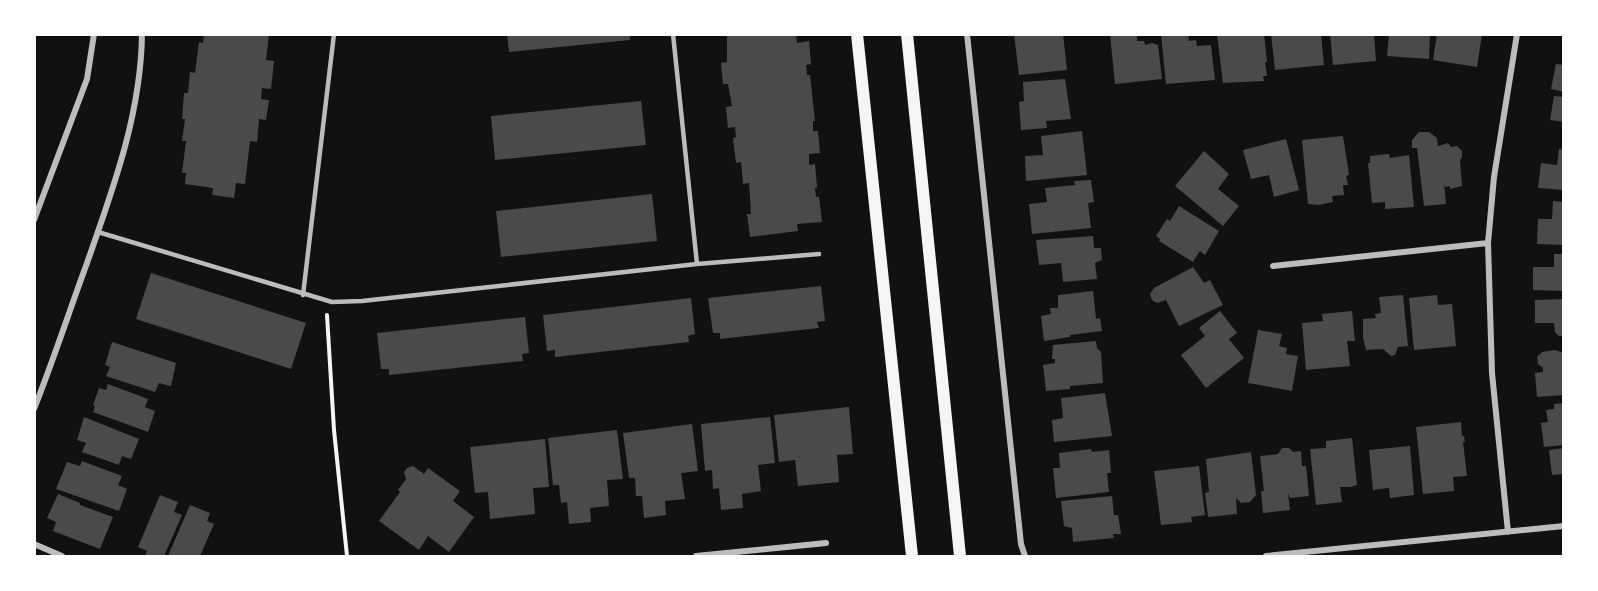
<svg xmlns="http://www.w3.org/2000/svg" width="1598" height="591" viewBox="0 0 1598 591" font-family="'Alegreya Sans',sans-serif">
<style>
.building{fill:#4a4a4a}
.lines{fill:none;stroke-linecap:round;stroke-linejoin:round}
.path{stroke:#f5f5f5;stroke-width:4}
.service{stroke:#bcbcbc;stroke-width:4.5}
.minor{stroke:#bcbcbc;stroke-width:6}
.secondary{stroke:#f5f5f5;stroke-width:12}
</style>
<rect width="100%" height="100%" fill="#111"/>
<path class="building" d="M204,34H269L266,60L274,61L271,89L262,88L261,99L269,100L266,120L259,119L257,142L250,141L245,184L236,183L234,198L212,195L213,188L185,184L186,173H182L186,141H182L185,119H182L184,93H188L190,72L195,73L199,42L203,43Z
M507,34H630V40L509,52Z
M727,34H796L797,43L809,41L811,64L806,65L807,75H810L815,121H813V131H818L820,153L809,154V165L815,164L817,187L815,188L816,197H819L822,222L797,224L798,231L750,237L747,214H751L749,183L743,184L741,162L736,163L733,138L736,137L735,127L728,128L726,107L732,106L728,84H723L721,63L727,62Z
M1014,34H1063L1067,70L1019,75Z
M1110,34H1137V41H1144L1145,45L1152,43L1158,45L1162,79L1115,84Z
M1161,34H1188L1189,41L1196,40L1197,46L1211,45L1215,80L1166,84Z
M1217,34H1264L1267,62H1265L1267,76H1263L1264,81L1223,83Z
M1271,34H1321L1324,65L1275,70Z
M1330,34H1374L1376,61L1333,65Z
M1389,34H1430L1429,59L1387,56Z
M1437,34H1482L1477,67L1433,60Z
M1556,64L1564,65V92L1551,89Z
M1065,79L1071,119L1046,121L1047,128L1021,130L1019,102L1024,101L1023,82Z
M1554,96L1564,97V122L1550,120Z
M641,101L646,145L495,160L491,116Z
M1082,131L1087,175L1026,181L1025,156L1043,155L1041,136Z
M1419,132H1429L1437,138L1438,146L1448,143L1451,147L1457,146L1462,151V157L1460,160L1462,186L1450,189V186L1445,187L1444,182L1446,204L1424,206L1417,148H1412V140Z
M1343,136L1349,175L1346,176L1348,185H1343L1344,195L1332,196L1333,202L1318,205L1308,204L1302,140Z
M1286,139L1299,190L1274,197L1269,175L1251,179L1243,150Z
M1559,149L1564,150V190L1538,188L1541,163L1557,165Z
M1204,151L1229,174L1218,189L1239,206L1223,226L1175,186Z
M1389,154L1390,158L1409,155L1414,207L1385,209V202L1372,203L1368,163H1370V156Z
M1091,180L1094,202L1088,203L1091,228L1032,234L1029,204L1047,202L1045,188L1075,185L1074,181Z
M652,194L657,241L501,257L496,211Z
M1553,201L1564,202L1563,245L1537,244L1538,219H1552Z
M1179,206L1219,231L1205,255L1200,251L1193,262L1159,241L1160,239L1156,236L1167,219L1170,221Z
M1093,236L1094,248H1101L1102,260L1095,263L1097,279L1063,282L1061,263L1039,265L1036,240Z
M1554,254H1564V291L1533,290V267H1554Z
M1193,267L1204,283L1210,280L1223,305L1179,326L1166,300L1157,303L1152,300L1150,294L1154,288Z
M151,273L306,323L291,369L136,319Z
M821,286L825,321L817,322L819,328L720,339V333H713L708,298Z
M1093,291L1096,319L1100,318L1102,331L1070,335V337L1044,341L1041,316L1051,314L1050,308H1058V295Z
M1403,295L1408,346L1398,347L1395,355L1391,356L1383,349L1366,350L1363,337V319L1376,318L1375,314L1381,313L1379,297Z
M1437,295L1438,305L1452,304L1456,346L1414,350L1409,298Z
M691,298L695,334L688,336L689,342L555,357V350L547,351L543,315Z
M1564,299V336H1559L1555,332L1554,323H1535V300Z
M1220,311L1237,333L1229,339L1244,358L1206,388L1181,355L1205,336L1199,328Z
M1352,311L1355,341H1347L1350,366L1306,370L1302,323L1323,321L1322,314Z
M525,317L529,353L522,354L523,361L389,375V369H381L377,333Z
M1258,330L1282,334L1279,346L1287,348L1286,354L1298,356L1292,391L1248,383Z
M1096,341L1097,348L1101,352L1103,383L1070,386V389L1046,391L1043,365L1055,363V359H1052L1053,345Z
M112,342L176,363L171,386L159,383L155,392L106,376L110,367L105,365Z
M1555,350L1564,353V395L1537,397L1535,373L1543,372V368L1538,364L1537,357L1542,352Z
M108,384L148,399L145,407L155,411L148,432L93,412L95,406L93,405L99,388L106,390Z
M1105,393L1112,436L1054,442L1052,420L1063,418L1061,398Z
M1564,403V445L1544,447L1541,423L1548,422L1546,410L1554,409V404Z
M849,407L853,454L837,455L839,482L798,486L795,460L779,462L774,415Z
M84,417L139,439L131,459L122,456L119,465L82,452L86,443L77,440Z
M770,417L775,463L758,465L761,491L742,494L743,508L721,510L719,488L713,489L712,470L705,471L701,424Z
M1461,422L1462,436H1464L1465,442H1463L1467,476L1453,477L1454,491L1423,494L1416,427Z
M692,424L698,471L681,473L685,499L665,501L666,515L644,518L642,496H636L635,478H629L623,433Z
M617,430L623,479L607,480L609,506L590,508L591,522L569,524L567,502L561,503L559,485H553L548,438Z
M1352,438L1357,485L1350,487H1340L1342,502L1316,505L1310,449L1326,448V441Z
M545,439L549,487L533,488L535,514L490,519L488,492L475,493L470,447Z
M1410,446L1414,495L1390,498L1389,488L1373,490L1369,450Z
M1282,448H1289L1293,452L1301,451L1302,466H1306L1309,496L1290,498L1288,493L1290,510L1263,513L1261,491H1264L1260,456L1278,454Z
M1564,448V474L1552,475L1549,450Z
M1091,449L1092,452L1109,450L1111,473H1107L1109,492L1056,498L1053,468H1060L1059,453Z
M1251,452L1256,495L1250,502L1241,503L1236,498L1237,514L1208,517L1205,493L1209,492L1206,459Z
M82,461L122,476L118,485L127,489L119,511L56,489L67,462L80,466Z
M413,466L424,474L428,468L460,491L453,501L474,517L449,552L428,536L419,550L379,521L400,492L398,490L406,479L404,472L407,468Z
M1199,466L1205,515L1191,517L1192,522L1161,525L1154,471Z
M58,494L80,503V505L113,517L100,549L53,531L56,522L47,518Z
M160,495L178,502L174,512L182,515L164,556H145L147,551L138,547Z
M1112,496L1114,515H1118L1121,534H1113L1114,538L1073,542L1072,528L1064,526L1061,501Z
M190,505L210,513L207,521L214,524L200,556H168Z"/>
<g class="lines">
<path class="path" d="M327,315L334,430L347,556"/>
<path class="service" d="M98,232L332,302L362,301L697,264L673,34
M697,264L819,254
M303,295L334,34"/>
<path class="minor" d="M967,34L1021,544L1025,556
M34,220L87,79L94,34
M1273,266L1488,243
M34,409C53,361 69,312 87,263C113,189 141,114 142,34
M1508,532L1492,373L1488,243L1494,177L1517,34
M34,544L62,556
M696,556L826,543
M1266,556L1564,526"/>
<path class="secondary" d="M857,34L912,556
M907,34L960,556"/>
</g>
<rect width="1598" height="591" fill="none" stroke="#ffffff" stroke-width="72"/>
</svg>
